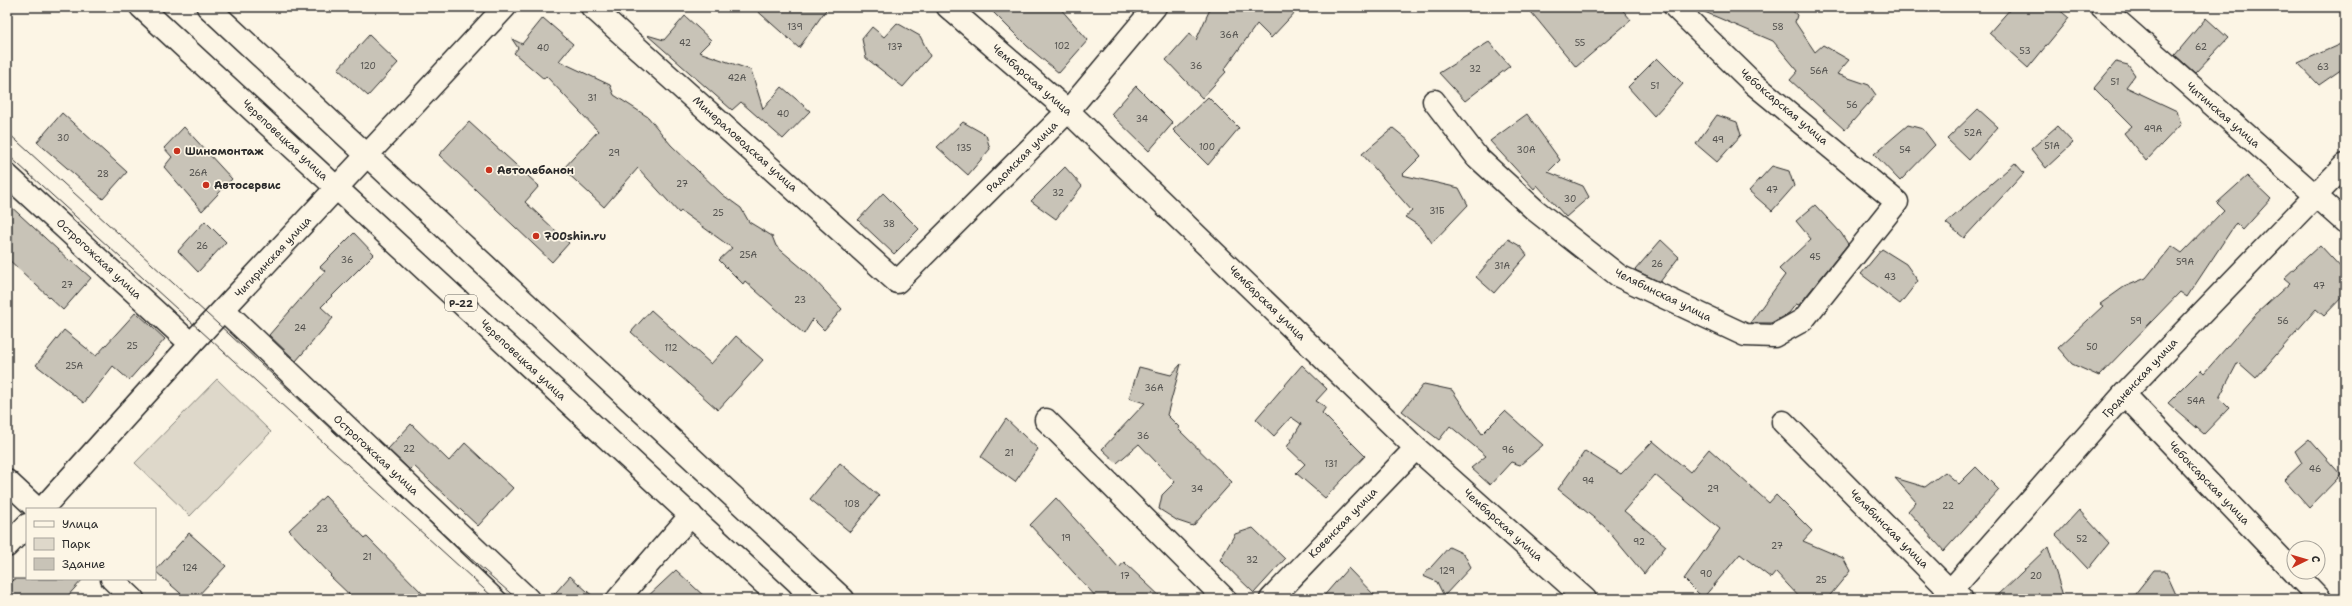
<svg xmlns="http://www.w3.org/2000/svg" width="2352" height="606" viewBox="0 0 2352 606" font-family="'Shantell Sans',sans-serif">
<style>
.green{fill:#ded8ca;stroke:#84827a}
.building{fill:#c8c3b7;stroke:#2b2b2b}
.lines{fill:none;stroke-linecap:round;stroke-linejoin:round}
.minor-casing{stroke:#2b2b2b;stroke-width:25}
.tertiary-casing{stroke:#2b2b2b;stroke-width:25}
.trunk-casing{stroke:#2b2b2b;stroke-width:25}
.minor{stroke:#fcf5e5;stroke-width:22}
.tertiary{stroke:#fcf5e5;stroke-width:22}
.trunk{stroke:#fcf5e5;stroke-width:22}
.tram{stroke:#2b2b2b;stroke-width:1}
.poi-dot{fill:#c8321e;stroke:#fcf5e5;stroke-width:1.5}
.labels{text-anchor:middle;dominant-baseline:central;stroke-width:3.5;stroke-linejoin:round;paint-order:stroke}
.number-label{font-size:9px;fill:#52514e}
.shield{fill:#fcf5e5;stroke:#6a6863;stroke-width:1}
.shield-label{font-size:10px;font-weight:bold;fill:#2b2b2b}
.street-label{font-size:11px;fill:#2b2b2b;stroke:#fcf5e5}
.poi-label{font-size:11px;font-weight:bold;fill:#2b2b2b;stroke:#fcf5e5;text-anchor:start}
</style>
<rect width="100%" height="100%" fill="#fcf5e5"/>
<filter id="ink" filterUnits="userSpaceOnUse"><feTurbulence type="fractalNoise" baseFrequency=".025" numOctaves="2"/><feDisplacementMap in="SourceGraphic" scale="8" xChannelSelector="R" yChannelSelector="G"/><feConvolveMatrix kernelMatrix="1 2 1 2 8 2 1 2 1" color-interpolation-filters="sRGB"/></filter>
<g filter="url(#ink)">
<path class="green" d="M217,379L271,432L190,516L135,463Z"/>
<path class="building" d="M753,7H828L799,48Z
M988,7H1059L1088,40L1059,73L1027,46Z
M1211,7H1300L1271,38L1257,24L1224,70L1226,72L1202,98L1166,60L1190,33L1196,40Z
M1527,7H1620L1631,20L1576,67Z
M1693,7H1788L1797,15L1795,22L1815,52L1823,45L1849,60L1837,74L1869,85L1876,95L1845,130L1790,80L1798,71L1773,41Z
M2012,7H2056L2069,18L2028,68L1989,33Z
M685,16L711,40L699,52L751,70L763,109L782,87L810,111L783,139L741,102L732,110L647,35L664,40Z
M543,18L573,44L559,61L610,85L614,95L648,117L671,145L723,195L741,208L749,222L772,236L776,246L809,274L842,309L824,330L813,319L804,334L745,281L743,284L719,260L732,248L681,211L679,213L638,168L604,207L563,169L598,131L546,76L544,79L514,53L518,48L512,39L522,44Z
M2206,18L2228,38L2195,73L2175,55Z
M897,23L920,36L930,56L903,87L866,58L862,39L872,27L884,37Z
M369,35L398,63L368,96L338,69Z
M1489,42L1510,66L1465,101L1439,73Z
M2345,42V67L2319,85L2298,63Z
M1657,58L1683,84L1654,116L1628,87Z
M2116,62L2128,65L2135,75L2126,87L2177,111L2181,124L2146,161L2124,133L2132,126L2094,88Z
M1136,86L1173,123L1149,151L1111,114Z
M1208,97L1239,128L1208,165L1173,130Z
M1978,109L1998,127L1969,160L1947,139Z
M62,113L127,172L103,199L37,142Z
M1527,114L1560,160L1548,172L1583,186L1589,197L1566,217L1537,185L1534,189L1490,141Z
M1717,115L1737,122L1741,135L1717,162L1696,144Z
M469,122L539,186L525,202L569,243L552,262L439,155Z
M963,122L986,135L990,149L968,175L937,147Z
M1908,125L1923,129L1935,145L1900,181L1874,154Z
M2057,126L2073,143L2046,168L2031,149Z
M184,127L232,179L202,211L164,167L172,157L164,148Z
M1393,128L1409,141L1421,156L1402,175L1459,188L1468,205L1432,243L1421,227L1405,217L1412,211L1362,154Z
M2015,163L2024,173L1964,238L1946,223Z
M1772,166L1789,171L1794,186L1772,211L1749,191Z
M1065,167L1082,186L1056,219L1031,201Z
M2247,176L2271,199L2243,230L2236,223L2187,297L2180,292L2099,376L2072,364L2058,348L2103,306L2100,304L2124,287L2146,278L2172,246L2182,253L2224,210L2217,203Z
M883,193L919,229L894,254L858,220Z
M7,203L70,261L71,260L91,278L63,310L7,258Z
M1815,205L1841,233L1848,244L1799,305L1796,304L1789,313L1771,323H1750L1785,275L1779,269L1811,239L1796,221Z
M205,221L226,242L198,272L178,251Z
M354,233L374,254L321,307L333,318L296,361L269,335L325,271L320,267Z
M1508,239L1520,246L1527,255L1494,293L1476,277Z
M1661,240L1679,257L1660,282L1635,270Z
M2320,245L2345,272V294L2324,316L2316,309L2256,378L2238,362L2219,398L2229,408L2204,434L2168,403L2201,370L2204,373L2256,314L2290,283L2284,278Z
M1882,249L1906,264L1918,281L1900,304L1861,274Z
M651,310L711,364L736,336L763,360L718,410L631,332Z
M136,312L165,339L129,380L113,366L84,403L36,365L64,330L96,356Z
M1181,364L1167,415L1179,427L1178,429L1232,482L1193,526L1178,521L1159,509L1162,495L1175,482L1139,444L1117,463L1102,449L1145,403L1129,398L1139,367L1171,375Z
M1302,365L1327,389L1316,401L1326,407L1322,413L1365,456L1325,498L1296,473L1305,464L1287,447L1301,424L1291,417L1274,436L1256,419Z
M1424,384L1452,390L1482,434L1505,411L1543,445L1520,465L1511,462L1490,485L1471,468L1486,456L1450,426L1439,440L1402,411Z
M1006,419L1038,449L1015,482L981,457Z
M411,424L449,461L465,443L513,488L478,526L414,466L410,470L388,449Z
M2309,439L2341,475L2309,508L2284,480L2302,463L2295,451Z
M1653,441L1690,472L1709,449L1769,503L1776,495L1812,531L1803,541L1843,558L1850,571L1827,599H1801L1776,572L1771,578L1740,554L1703,598L1684,579L1720,529L1655,475L1624,511L1666,546L1644,574L1604,526L1558,489L1585,451L1621,474Z
M840,463L879,496L850,532L810,499Z
M1976,467L1999,490L1944,551L1908,511L1916,502L1895,478L1925,487L1945,472L1959,484Z
M325,496L365,538L367,537L428,599H354L330,576L331,575L289,530Z
M1056,498L1119,568L1124,562L1163,599H1098L1030,525Z
M2079,510L2109,543L2088,569L2056,535Z
M1253,528L1285,559L1254,593L1220,560L1235,534Z
M189,533L226,566L195,599H187L155,571Z
M1449,547L1464,554L1471,567L1444,596L1437,582L1423,576Z
M2048,547L2064,599H1994Z
M1348,568L1378,599H1321Z
M676,570L707,599H645Z
M2154,570H2165L2178,599H2131Z
M570,576L596,599H550Z
M14,579H83L65,599H7V587Z"/>
<g class="lines">
<defs>
<path id="minor" d="M592,7L897,282L1068,111L1155,7
M948,7L1068,111L1416,448L1585,599
M2102,7L2345,222
M1434,101L1477,157L1535,210L1619,276L1745,335L1774,336L1803,320L1897,202L1754,84L1675,7
M368,154L505,7
M7,175L191,344
M224,310L528,599
M2124,394L2294,572
M1046,420L1225,599
M1783,422L1950,591L1961,598
M7,481L37,509
M2294,572L2320,599
M112,579L133,599
M618,599L691,515
M1271,599L1416,448
M1943,599L2124,394L2345,165"/>
<path id="tertiary" d="M42,509L191,344L368,154
M7,546L27,525"/>
<path id="trunk" d="M141,7L781,599
M208,7L843,599"/>
</defs>
<use href="#minor" class="minor-casing"/>
<use href="#tertiary" class="tertiary-casing"/>
<use href="#trunk" class="trunk-casing"/>
<use href="#minor" class="minor"/>
<use href="#tertiary" class="tertiary"/>
<use href="#trunk" class="trunk"/>
<path class="tram" d="M7,132L229,334L453,543L517,599
M7,154L495,599"/>
</g>
</g>
<g class="poi-dot">
<circle cx="177" cy="151" r="4"/>
<circle cx="489" cy="170" r="4"/>
<circle cx="206" cy="185" r="4"/>
<circle cx="536" cy="236" r="4"/>
</g>
<g class="labels">
<g class="number-label">
<text x="795" y="27">139</text>
<text x="1778" y="27">58</text>
<text x="1229" y="35">36А</text>
<text x="685" y="43">42</text>
<text x="1580" y="43">55</text>
<text x="1062" y="46">102</text>
<text x="895" y="47">137</text>
<text x="2201" y="47">62</text>
<text x="543" y="48">40</text>
<text x="2025" y="51">53</text>
<text x="368" y="66">120</text>
<text x="1196" y="66">36</text>
<text x="2323" y="67">63</text>
<text x="1475" y="69">32</text>
<text x="1819" y="71">56А</text>
<text x="737" y="78">42А</text>
<text x="2115" y="82">51</text>
<text x="1655" y="86">51</text>
<text x="592" y="98">31</text>
<text x="1852" y="105">56</text>
<text x="783" y="114">40</text>
<text x="1142" y="119">34</text>
<text x="2153" y="129">49А</text>
<text x="1973" y="133">52А</text>
<text x="63" y="138">30</text>
<text x="1718" y="140">49</text>
<text x="2052" y="146">51А</text>
<text x="1207" y="147">100</text>
<text x="964" y="148">135</text>
<text x="1526" y="150">30А</text>
<text x="1905" y="150">54</text>
<text x="614" y="153">29</text>
<text x="198" y="173">26А</text>
<text x="103" y="174">28</text>
<text x="682" y="184">27</text>
<text x="1772" y="190">47</text>
<text x="1058" y="193">32</text>
<text x="1570" y="199">30</text>
<text x="1437" y="211">31Б</text>
<text x="718" y="213">25</text>
<text x="889" y="224">38</text>
<text x="202" y="246">26</text>
<text x="748" y="255">25А</text>
<text x="1815" y="257">45</text>
<text x="347" y="260">36</text>
<text x="2185" y="262">59А</text>
<text x="1657" y="264">26</text>
<text x="1502" y="266">31А</text>
<text x="1890" y="277">43</text>
<text x="67" y="285">27</text>
<text x="2319" y="286">47</text>
<text x="800" y="300">23</text>
<text x="2136" y="321">59</text>
<text x="2283" y="321">56</text>
<text x="300" y="328">24</text>
<text x="132" y="346">25</text>
<text x="2092" y="347">50</text>
<text x="671" y="348">112</text>
<text x="74" y="366">25А</text>
<text x="1154" y="388">36А</text>
<text x="2196" y="401">54А</text>
<text x="1143" y="436">36</text>
<text x="409" y="449">22</text>
<text x="1508" y="450">96</text>
<text x="1009" y="453">21</text>
<text x="1331" y="464">131</text>
<text x="2315" y="469">46</text>
<text x="1588" y="481">94</text>
<text x="1197" y="489">34</text>
<text x="1713" y="489">29</text>
<text x="852" y="504">108</text>
<text x="1948" y="506">22</text>
<text x="322" y="529">23</text>
<text x="1066" y="538">19</text>
<text x="2082" y="539">52</text>
<text x="1639" y="542">92</text>
<text x="1777" y="546">27</text>
<text x="367" y="557">21</text>
<text x="1252" y="560">32</text>
<text x="190" y="568">124</text>
<text x="1447" y="571">129</text>
<text x="1706" y="574">90</text>
<text x="1125" y="576">17</text>
<text x="2036" y="576">20</text>
<text x="1821" y="580">25</text>
</g>
<rect class="shield" x="445" y="295" width="32" height="16" rx="3"/>
<g class="shield-label">
<text x="461" y="303">Р-22</text>
</g>
<g class="street-label">
<text transform="translate(1032 80) rotate(41)">Чембарская улица</text>
<text transform="translate(1784 107) rotate(40)">Чебоксарская улица</text>
<text transform="translate(2223 115) rotate(41)">Читинская улица</text>
<text transform="translate(285 140) rotate(43)">Череповецкая улица</text>
<text transform="translate(745 144) rotate(42)">Минераловодская улица</text>
<text transform="translate(1022 157) rotate(-45)">Радомская улица</text>
<text transform="translate(273 257) rotate(-47)">Чигиринская улица</text>
<text transform="translate(99 259) rotate(43)">Острогожская улица</text>
<text transform="translate(1663 295) rotate(26)">Челябинская улица</text>
<text transform="translate(1267 303) rotate(44)">Чембарская улица</text>
<text transform="translate(523 360) rotate(43)">Череповецкая улица</text>
<text transform="translate(2140 378) rotate(-47)">Гродненская улица</text>
<text transform="translate(376 455) rotate(43)">Острогожская улица</text>
<text transform="translate(2209 483) rotate(46)">Чебоксарская улица</text>
<text transform="translate(1343 523) rotate(-46)">Ковенская улица</text>
<text transform="translate(1503 525) rotate(42)">Чембарская улица</text>
<text transform="translate(1889 529) rotate(45)">Челябинская улица</text>
</g>
<g class="poi-label">
<text x="185" y="151">Шиномонтаж</text>
<text x="497" y="170">Автолебанон</text>
<text x="214" y="185">Автосервис</text>
<text x="544" y="236">700shin.ru</text>
</g>
</g>
<rect width="2352" height="606" fill="none" stroke="#fcf5e5" stroke-width="24"/>
<rect x="12" y="12" width="2328" height="582" fill="none" stroke="#2b2b2b" stroke-width="1.5" filter="url(#ink)"/>
<rect x="26" y="508" width="130" height="72" fill="#fcf5e5" stroke="#a8a49b"/>
<rect x="34" y="521" width="20" height="6" fill="#fcf5e5" stroke="#a8a49b"/>
<text x="62" y="528" font-size="12" fill="#2b2b2b">Улица</text>
<rect x="34" y="538" width="20" height="12" fill="#ded8ca" stroke="#a8a49b"/>
<text x="62" y="548" font-size="12" fill="#2b2b2b">Парк</text>
<rect x="34" y="558" width="20" height="12" fill="#c8c3b7" stroke="#a8a49b"/>
<text x="62" y="568" font-size="12" fill="#2b2b2b">Здание</text>
<g transform="translate(2306 560) rotate(85)"><circle r="19" fill="#fcf5e5" stroke="#a8a49b"/>
<path d="M0-3L7 15L0 10L-7 15Z" fill="#c8321e"/>
<text y="-6" font-size="11" font-weight="bold" text-anchor="middle" fill="#2b2b2b">С</text>
</g>
</svg>
